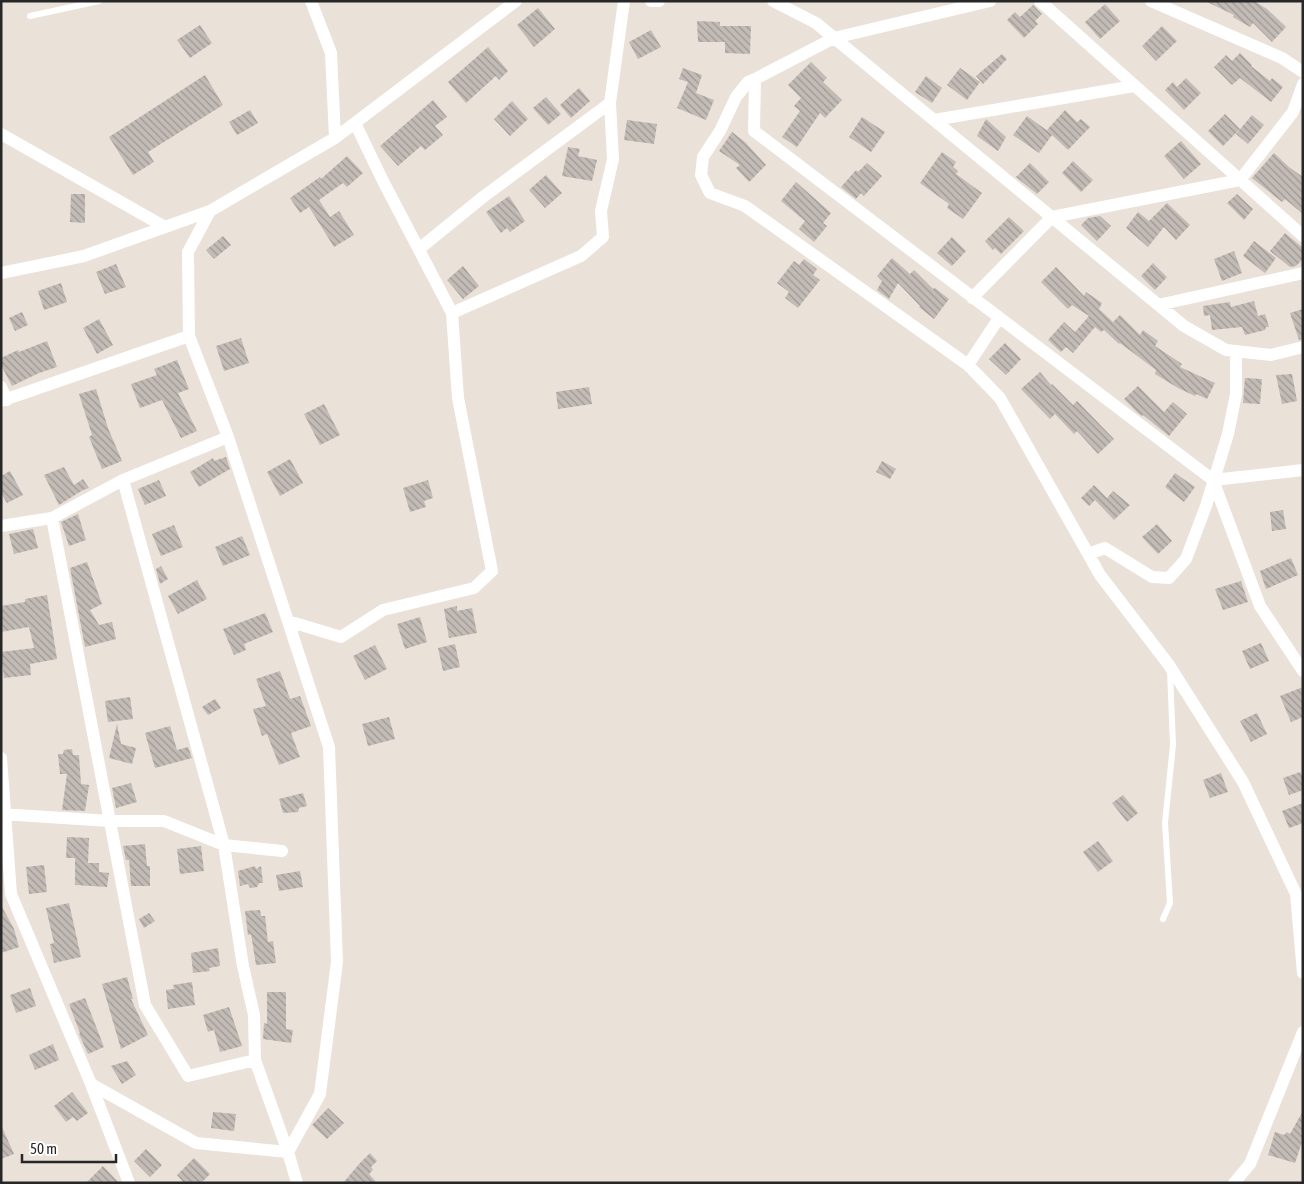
<svg xmlns="http://www.w3.org/2000/svg" width="1304" height="1184" viewBox="0 0 1304 1184" font-family="'Asap Condensed',sans-serif">
<style>
.building{fill:url(#building-back-hatch)}
.lines{fill:none;stroke-linecap:round;stroke-linejoin:round}
.lane{stroke:#fff;stroke-width:6}
.street{stroke:#fff;stroke-width:12}
</style>
<defs>
<pattern id="building-back-hatch" width="6" height="6" patternUnits="userSpaceOnUse" patternTransform="scale(1.25)"><rect width="6" height="6" fill="#c2bbb6"/><path d="M-1 5l2 2M0 0l6 6M5-1l2 2" fill="none" stroke="#9e9894"/></pattern>
</defs>
<rect width="100%" height="100%" fill="#eae1d9"/>
<path class="building" d="M1205,1H1254L1267,9L1286,27L1272,42L1253,23L1250,27L1233,17L1234,15Z
M1105,4L1120,21L1100,39L1085,22Z
M1033,5L1042,14L1035,21L1038,24L1024,38L1007,20L1015,12L1020,17Z
M538,8L555,29L534,47L517,25Z
M697,21L720,22V26H751L750,54L725,53V42H698Z
M200,25L212,43L190,58L177,40Z
M1162,26L1177,41L1156,61L1142,46Z
M651,30L661,47L638,59L629,42Z
M488,47L508,71L499,80L496,76L466,103L448,82Z
M1240,53L1252,65L1251,66L1270,81L1272,78L1283,87L1271,102L1240,78L1232,85L1214,67L1226,55L1232,61Z
M1002,54L1007,59L983,84L976,76Z
M811,62L827,78L823,82L842,100L825,118L820,113L797,147L782,137L800,111L794,106L801,98L788,85Z
M683,68L702,75L696,93L714,100L706,120L677,108L688,82L679,79Z
M960,68L980,82L967,100L947,85Z
M205,75L223,105L148,152L154,162L133,175L109,137Z
M926,76L942,88L932,103L915,92Z
M1186,78L1201,93L1184,110L1165,90L1173,82L1177,87Z
M579,88L590,101L571,118L560,105Z
M546,97L561,114L548,125L533,108Z
M433,100L447,117L435,126L443,135L425,150L421,146L398,166L380,146Z
M512,101L528,119L510,136L494,119Z
M250,110L258,123L237,135L229,122Z
M1065,110L1077,122L1081,119L1090,127L1068,150L1052,135L1039,153L1013,135L1027,116L1052,134L1047,130Z
M1225,114L1240,129L1223,146L1208,131Z
M1252,115L1264,125L1248,144L1236,134Z
M862,117L885,132L871,152L849,137Z
M986,119L1006,137L998,151L977,136Z
M627,120L657,124L654,144L624,140Z
M732,132L745,142L766,165L749,182L736,168L740,165L719,151Z
M1181,141L1201,164L1184,179L1164,156Z
M568,147L580,149L578,156L597,160L592,181L562,176Z
M942,152L956,162L953,167L958,171L956,174L982,193L963,219L947,208L949,204L920,183Z
M1274,153L1289,167L1303,177V214L1285,199L1282,202L1252,178Z
M347,156L363,173L347,187L343,183L319,200L330,217L339,211L354,235L334,247L309,207L300,213L290,198L320,177L321,179Z
M1073,161L1093,180L1081,192L1062,173Z
M867,163L882,176L864,196L861,193L856,199L841,187L856,170L858,172Z
M1030,163L1049,182L1037,194L1016,177Z
M546,175L562,193L545,208L529,190Z
M796,182L831,213L823,223L827,226L814,242L799,229L805,221L781,201Z
M71,194H85V223L70,222Z
M1237,194L1253,209L1244,220L1227,203Z
M509,196L525,221L510,232L507,228L501,233L486,212Z
M1167,203L1190,225L1176,240L1164,227L1148,247L1126,228L1138,212L1149,221Z
M1100,216L1111,226L1097,241L1081,225L1088,218Z
M1009,217L1024,231L1001,254L995,248L993,250L985,241Z
M1285,233L1303,248V259L1296,266L1290,267L1270,251Z
M223,236L231,245L214,259L206,250Z
M952,237L966,251L952,266L937,253Z
M1254,241L1276,258L1265,273L1243,256Z
M1234,251L1242,273L1222,281L1214,259Z
M892,258L910,274L914,270L933,289L935,288L949,299L934,319L919,307L920,306L898,283L889,299L877,290L882,281L877,276Z
M804,259L817,269L813,275L820,280L798,308L785,298L789,292L777,283L794,261L799,265Z
M1153,263L1167,277L1155,290L1141,276Z
M116,264L126,287L105,294L96,272Z
M463,266L479,286L463,299L447,280Z
M1056,267L1084,296L1086,292L1102,303L1099,309L1113,322L1120,315L1140,335L1143,330L1158,341L1155,346L1182,364L1180,367L1215,383L1207,399L1196,394L1195,396L1178,388L1155,374L1156,370L1120,343L1119,344L1104,330L1101,332L1095,327L1073,353L1066,347L1061,352L1048,340L1064,322L1075,332L1089,316L1072,305L1068,309L1041,282Z
M61,283L67,302L44,310L38,291Z
M1254,301L1258,316L1265,314L1269,327H1266L1265,330L1245,335L1242,327L1212,330L1210,315L1204,316L1203,306L1230,302L1231,307Z
M1303,309V339L1299,340L1290,313Z
M22,312L28,325L15,331L9,318Z
M99,319L113,345L97,354L83,328Z
M241,338L249,363L224,371L216,346Z
M47,341L57,367L39,373L12,386L1,365V358L18,350L19,352Z
M1005,343L1021,359L1006,375L989,359Z
M177,360L189,389L178,393L197,431L181,438L162,400L140,408L131,384L157,375L154,369Z
M1040,372L1051,385L1052,384L1073,405L1077,401L1114,439L1098,454L1077,431L1074,434L1055,414L1050,419L1021,389Z
M1292,374L1297,401L1282,404L1276,375Z
M1245,378L1262,379L1260,404L1243,403Z
M1138,386L1164,412L1173,402L1187,414L1169,436L1143,415L1142,416L1138,413L1124,399Z
M589,387L592,404L558,409L556,392Z
M96,389L108,428L122,461L102,469L89,437L92,435L79,394Z
M324,404L340,435L320,445L304,414Z
M226,457L230,469L199,487L190,472L213,458L214,461Z
M290,459L303,483L280,496L267,472Z
M882,461L896,469L890,479L876,472Z
M64,467L74,485L83,479L89,488L83,490L59,505L44,475Z
M10,471L23,495L7,503L1,493V476Z
M1175,473L1195,487L1184,502L1165,487Z
M159,480L166,496L145,505L138,489Z
M428,480L433,498L424,501L426,507L410,512L403,488Z
M1094,485L1107,498L1113,491L1130,505L1114,520L1095,500L1089,506L1081,498Z
M1283,510L1286,529L1272,531L1270,512Z
M78,514L86,540L69,546L61,522Z
M1157,524L1172,541L1158,554L1142,537Z
M174,525L183,547L161,556L152,534Z
M33,529L38,548L14,554L9,534Z
M242,536L250,555L223,566L215,547Z
M1291,558L1298,575L1266,589L1260,571Z
M87,562L102,604L90,610L99,625L112,622L116,639L85,647L70,568Z
M161,566L168,579L160,584L156,569Z
M197,580L207,599L178,614L168,596Z
M1241,581L1248,602L1223,610L1215,589Z
M47,595L57,659L30,664L31,675L4,678L1,652L34,648L29,627L1,632V606L25,602V599Z
M457,606V611L472,608L477,633L449,638L444,609Z
M265,613L273,632L244,644L246,650L234,655L223,629Z
M420,617L427,642L405,649L397,624Z
M1261,643L1269,661L1250,669L1242,651Z
M455,644L460,667L443,671L438,648Z
M375,645L387,669L365,680L353,656Z
M280,671L290,699L300,696L311,726L291,733L300,757L279,765L267,734L262,736L253,709L266,706L256,679Z
M1303,687V717L1291,722L1280,696Z
M130,697L133,719L108,722L105,701Z
M215,699L221,708L208,715L202,707Z
M1257,713L1267,734L1251,742L1240,721Z
M389,717L395,739L368,746L362,724Z
M117,724L121,744L136,748L132,764L109,758Z
M170,726L177,750L188,747L192,758L155,768L145,733Z
M72,749L73,755H79L81,784L89,785L85,811L62,810L67,774H60L58,754H63L64,750Z
M1300,772L1303,779V790L1289,795L1283,778Z
M1221,773L1228,792L1210,798L1203,780Z
M131,783L137,802L116,808L112,788Z
M303,793L307,806L299,808L298,812L283,813L279,799Z
M1123,795L1138,813L1127,822L1112,803Z
M1303,803V823L1289,828L1282,811Z
M67,837L89,838L88,863H99V872L109,873L107,887L75,885V858H66Z
M1098,841L1113,861L1098,872L1083,852Z
M145,844L147,866H150V886H131L129,860H126L123,846Z
M201,846L204,871L180,874L177,849Z
M44,865L47,892L29,894L26,867Z
M255,866L256,869L261,866L263,883H259L257,887L250,888L248,884L240,886L238,871Z
M300,871L303,887L279,891L276,875Z
M69,903L81,957L54,963L50,944L54,943L46,908Z
M1,905L14,929L19,947L1,953Z
M260,910L261,916H265L268,942L273,941L276,963L256,965L251,934L248,935L245,911Z
M149,913L155,921L144,928L139,919Z
M218,948L220,966L209,968L210,971L193,973L191,953Z
M127,977L133,999H131L148,1035L121,1049L102,984Z
M192,982L195,1005L168,1009L166,990L174,989L173,985Z
M30,988L36,1006L16,1013L10,995Z
M267,992H286V1029L293,1030L291,1043L263,1039L264,1023L267,1024Z
M85,998L104,1047L88,1054L79,1034L80,1033L69,1004Z
M229,1007L242,1046L220,1052L214,1030L208,1032L203,1015Z
M53,1044L59,1060L35,1070L29,1055Z
M127,1061L136,1075L122,1084L111,1066Z
M72,1092L88,1113L77,1121L73,1117L66,1122L54,1106Z
M328,1108L344,1123L327,1139L312,1125Z
M1303,1111V1139L1295,1163L1268,1155L1275,1132L1284,1135L1287,1132L1290,1134Z
M213,1112L236,1114L234,1131L211,1128Z
M1,1125L14,1154L1,1159Z
M146,1149L162,1165L150,1177L134,1161Z
M370,1153L377,1161L371,1167L373,1170L369,1174L377,1183H343L360,1163Z
M194,1158L210,1174L201,1183H184L177,1175Z
M103,1166L119,1183H86Z"/>
<g class="lines">
<path class="lane" d="M30,16L99,1
M1163,919L1170,903L1165,823L1173,745L1170,671"/>
<path class="street" d="M311,1L331,53L335,138
M651,1H659
M773,1L816,23L1184,326L1226,350L1271,355L1303,347
M990,1L834,38L755,79L754,131L1213,480L1260,606L1303,671
M1040,1L1303,236
M1151,1L1282,58L1303,72
M755,79L748,82L736,97L720,131L703,157L701,175L710,193L745,206L968,365L1000,398L1100,575L1169,665L1243,782L1296,894L1303,973
M934,120L1134,86
M1,134L165,227
M419,249L483,197L610,103L624,1
M1,273L84,256L210,211L335,138L516,1
M972,298L1052,217L1240,180L1293,112L1303,84
M1158,305L1303,273
M452,313L581,256L603,237L601,211L613,159L610,103
M968,365L999,318
M1,387L7,400
M1,401L189,336
M1213,480L1303,470
M52,518L145,1005L188,1076L255,1060L254,1015L243,966L224,845L123,480
M1,526L52,518L123,480L228,437
M1088,554L1105,548L1152,577L1169,578L1186,559L1206,506L1228,434L1236,394V351
M288,621L341,637L383,610L474,588L492,571L458,398L452,313L383,181L355,123
M1,758L11,894L91,1084L129,1183
M1,814L110,821H164L224,845L282,851
M255,1060L288,1152L297,1183
M91,1084L196,1143L288,1152L320,1094L337,962L329,747L228,437L189,336L188,252L210,211
M1234,1183L1250,1164L1303,1032"/>
</g>
<rect width="1304" height="1184" fill="none" stroke="#272727" stroke-width="5"/>
<path d="M22 1154v8h94v-8" fill="none" stroke="#272727" stroke-width="2.5"/>
<text x="30" y="1154" font-size="15" fill="#272727" stroke="#ffffff" stroke-width="4" paint-order="stroke">50 m</text>
</svg>
